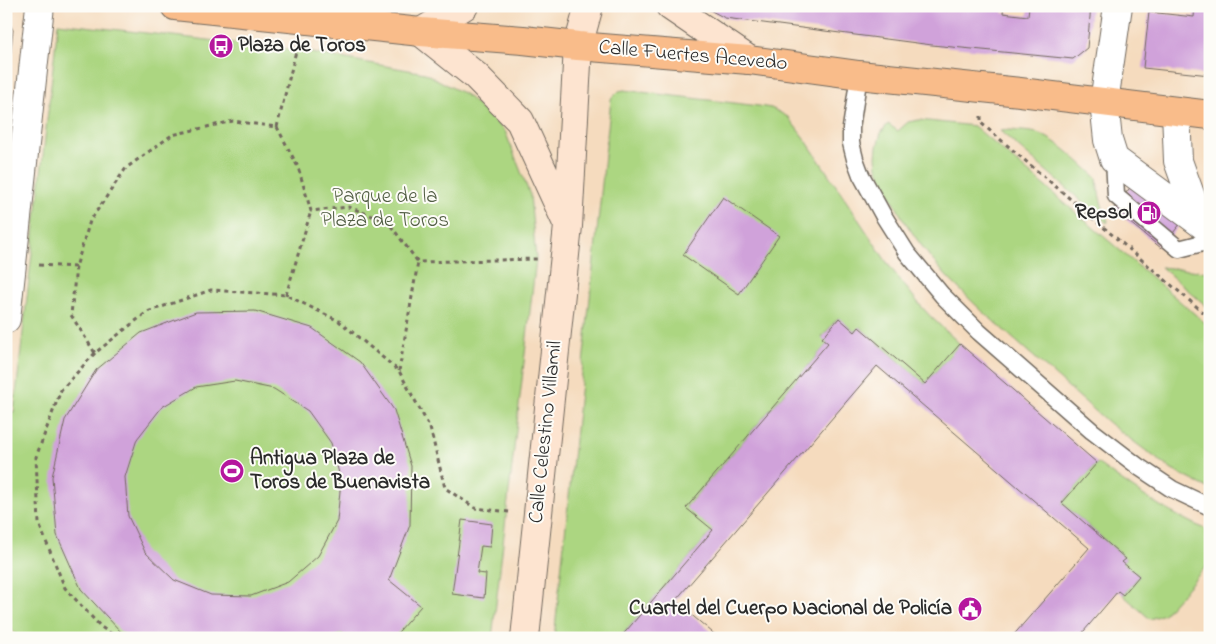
<svg xmlns="http://www.w3.org/2000/svg" width="1216" height="644" viewBox="0 0 1216 644" font-family="'Indie Flower',sans-serif">
<style>
.green{fill:#acd681;stroke:#6c8056}
.building{fill:#d0a2da;fill-rule:evenodd}
.lines{fill:none;stroke-linecap:round;stroke-linejoin:round}
.lane-casing{stroke:#72695e;stroke-width:19}
.street-casing{stroke:#72695e;stroke-width:30}
.secondary-casing{stroke:#72695e;stroke-width:30}
.highway-casing{stroke:#72695e;stroke-width:30}
.path{stroke:#72695e;stroke-width:3;stroke-dasharray:4 4;stroke-linecap:butt}
.lane{stroke:#fff;stroke-width:16}
.street{stroke:#fff;stroke-width:28}
.secondary{stroke:#fde4d0;stroke-width:28}
.highway{stroke:#f9bc8a;stroke-width:28}
.labels{text-anchor:middle;dominant-baseline:central;stroke-width:4;stroke-linejoin:round;paint-order:stroke}
.poi-label{font-size:21px;font-weight:bold;fill:#2b2b2b;stroke:#fdfcf7;text-anchor:start}
.street-label{font-size:21px;fill:#2b2b2b;stroke:#fdfcf7}
.park-label{font-size:21px;fill:#525e45;stroke:#fdfcf7}
</style>
<rect width="100%" height="100%" fill="#fdfcf7"/>
<filter id="ink" filterUnits="userSpaceOnUse"><feTurbulence type="fractalNoise" baseFrequency=".02" numOctaves="2"/><feDisplacementMap in="SourceGraphic" scale="10" xChannelSelector="R" yChannelSelector="G"/><feConvolveMatrix kernelMatrix="1 2 1 2 8 2 1 2 1" color-interpolation-filters="sRGB"/></filter>
<filter id="wash" filterUnits="userSpaceOnUse"><feTurbulence type="fractalNoise" baseFrequency=".0096" numOctaves="4" result="noise"/><feDisplacementMap in="SourceGraphic" scale="20" xChannelSelector="R" yChannelSelector="G"/><feGaussianBlur stdDeviation="1.12" result="paint"/><feColorMatrix in="noise" values="0 0 0 0 0 0 0 0 0 0 0 0 0 0 0 0 0 1.4 0 .05"/><feComposite in="paint" operator="in"/></filter>
<g filter="url(#wash)">
<rect width="100%" height="100%" fill="#f5dbbe"/>
<path class="green" d="M58,23L296,50L425,73L466,95L505,131L530,195L536,259L492,638H19L6,624V412H14Z
M624,90L759,106L771,108L779,112L788,117L794,125L807,142L890,267L920,305L931,317L960,344L925,384L860,327L855,332L838,318L822,337L828,343L686,507L713,530L620,638H554L611,99L619,91Z
M919,120L974,126L1210,327V489L1172,470L1110,424L982,311L947,277L930,257L916,238L903,219L884,184L877,167L876,157L877,147L881,133L888,124L898,131L908,122Z
M1010,130C1018,131 1029,131 1037,133C1058,140 1081,164 1097,178C1098,194 1102,207 1108,221L1107,223L1000,131Z
M1161,267L1209,272L1210,309Z
M1097,463C1133,489 1168,514 1210,531V562L1164,614L1150,619L1123,595L1139,576L1122,562L1126,559L1062,503Z"/>
<g id="blocks">
<path class="building" d="M702,6H1004L1003,13L1028,16L1029,6H1091L1087,48L1073,59L932,45L725,18Z
M1195,6H1210V75L1143,68L1149,12L1194,17Z
M6,22L10,24L13,30L8,80H6Z
M1133,184L1181,223L1161,248L1113,209Z
M723,197L779,236L739,294L683,255Z
M255,311L312,328L360,362L394,410L411,466L410,525L389,580L421,606L393,638H346L342,633L333,638H131L121,632L81,589L57,535L52,477L65,420L96,370L141,333L196,312ZM235,381L274,389L308,411L331,443L341,481L337,521L318,556L288,582L251,596L211,595L174,580L145,552L128,516L125,477L137,439L162,407L196,387Z
M839,318L855,332L859,327L925,384L960,344L1097,463L1062,503L1126,559L1122,562L1139,576L1123,595L1118,591L1078,638H1011L1089,548L877,366L675,601L719,638H620L713,530L686,508L828,343L822,338Z
M462,520L492,524L490,547L481,546L477,573L486,574L484,598L452,594Z"/>
</g>
</g>
<g filter="url(#ink)">
<use href="#blocks" fill-opacity="0" stroke="#72695e" stroke-width="1"/>
<g class="lines">
<defs>
<path id="lane" d="M859,75L851,128V143L855,159L861,175L883,215L907,253L942,295L979,332L1092,431L1139,467L1172,489L1210,507
M1114,159L1116,196L1179,249L1210,241"/>
<path id="street" d="M1118,6L1104,102L1108,140L1114,159L1210,230
M1176,111L1178,161L1200,222
M6,319L40,6"/>
<path id="secondary" d="M464,6L421,32L476,76L520,121L566,221
M670,6L749,60
M525,638L568,226L578,46L589,6"/>
<path id="highway" d="M175,6L421,32L523,40L578,46L749,60L859,75L1020,92L1210,115"/>
</defs>
<use href="#lane" class="lane-casing"/>
<use href="#street" class="street-casing"/>
<use href="#secondary" class="secondary-casing"/>
<use href="#highway" class="highway-casing"/>
<path class="path" d="M981,116V123L1210,318
M277,127L297,47
M39,265L76,267
M286,295L311,211
M95,353L61,390L36,457L39,524L65,588L101,627L118,638
M399,371L418,262
M509,512L475,508L445,488L430,428L399,371L339,321L286,295L211,290L147,312L95,353L71,315L76,267L90,221L126,168L172,135L233,121L277,127L298,167L311,211L349,207L388,222L418,262L537,259"/>
<use href="#lane" class="lane"/>
<use href="#street" class="street"/>
<use href="#secondary" class="secondary"/>
<use href="#highway" class="highway"/>
</g>
</g>
<defs>
<symbol id="bus-disc" viewBox="-11 -11 22 22"><circle r="9.5" fill="#b5179e" stroke="#fdfcf7"/><path d="M-5-6H5V4H4V6H2V4H-2V6H-4V4H-5ZM-3.5-4V0h7V-4ZM-3.5 1.2v1.5H-2V1.2ZM2 1.2v1.5H3.5V1.2Z" fill="#fff"/></symbol>
<symbol id="fuel-disc" viewBox="-11 -11 22 22"><circle r="9.5" fill="#b5179e" stroke="#fdfcf7"/><path d="M-5.5-6h7V0h2V4h1.3V-2.5L3-4.5l.8-.8L6-3V5H2.5V1h-1V6h-7ZM-4.2-4.7v3.2H.2V-4.7Z" fill="#fff"/></symbol>
<symbol id="stadium-disc" viewBox="-11 -11 22 22"><circle r="9.5" fill="#b5179e" stroke="#fdfcf7"/><path d="M0-5a6.5 5 0 1 0 0 10a6.5 5 0 1 0 0-10ZM-3.5-1.8h7v3.6h-7Z" fill="#fff"/></symbol>
<symbol id="civic-disc" viewBox="-11 -11 22 22"><circle r="9.5" fill="#b5179e" stroke="#fdfcf7"/><path d="M-.6-6.5H3V-4.5H.6V-3L4-1V1h2V6H-6V1h2V-1L-.6-3ZM-1.2 2.5V6h2.4V2.5Z" fill="#fff"/></symbol>
</defs>
<g fill-rule="evenodd">
<use href="#bus-disc" x="207" y="32" width="28" height="28"/>
<use href="#fuel-disc" x="1135" y="199" width="28" height="28"/>
<use href="#stadium-disc" x="218" y="457" width="28" height="28"/>
<use href="#civic-disc" x="956" y="595" width="28" height="28"/>
</g>
<g class="labels">
<g class="poi-label">
<text x="238" y="46">Plaza de Toros</text>
<text x="1132" y="213" text-anchor="end">Repsol</text>
<text x="250" y="459">Antigua Plaza de<tspan x="250" dy="24">Toros de Buenavista</tspan></text>
<text x="952" y="609" text-anchor="end">Cuartel del Cuerpo Nacional de Policía</text>
</g>
<g class="street-label">
<text transform="translate(693 56) rotate(5)">Calle Fuertes Acevedo</text>
<text transform="translate(546 432) rotate(-84)">Calle Celestino Villamil</text>
</g>
<g class="park-label">
<text x="385" y="197">Parque de la<tspan x="385" dy="24">Plaza de Toros</tspan></text>
</g>
</g>
<rect width="1216" height="644" fill="none" stroke="#fdfcf7" stroke-width="25"/>
</svg>
